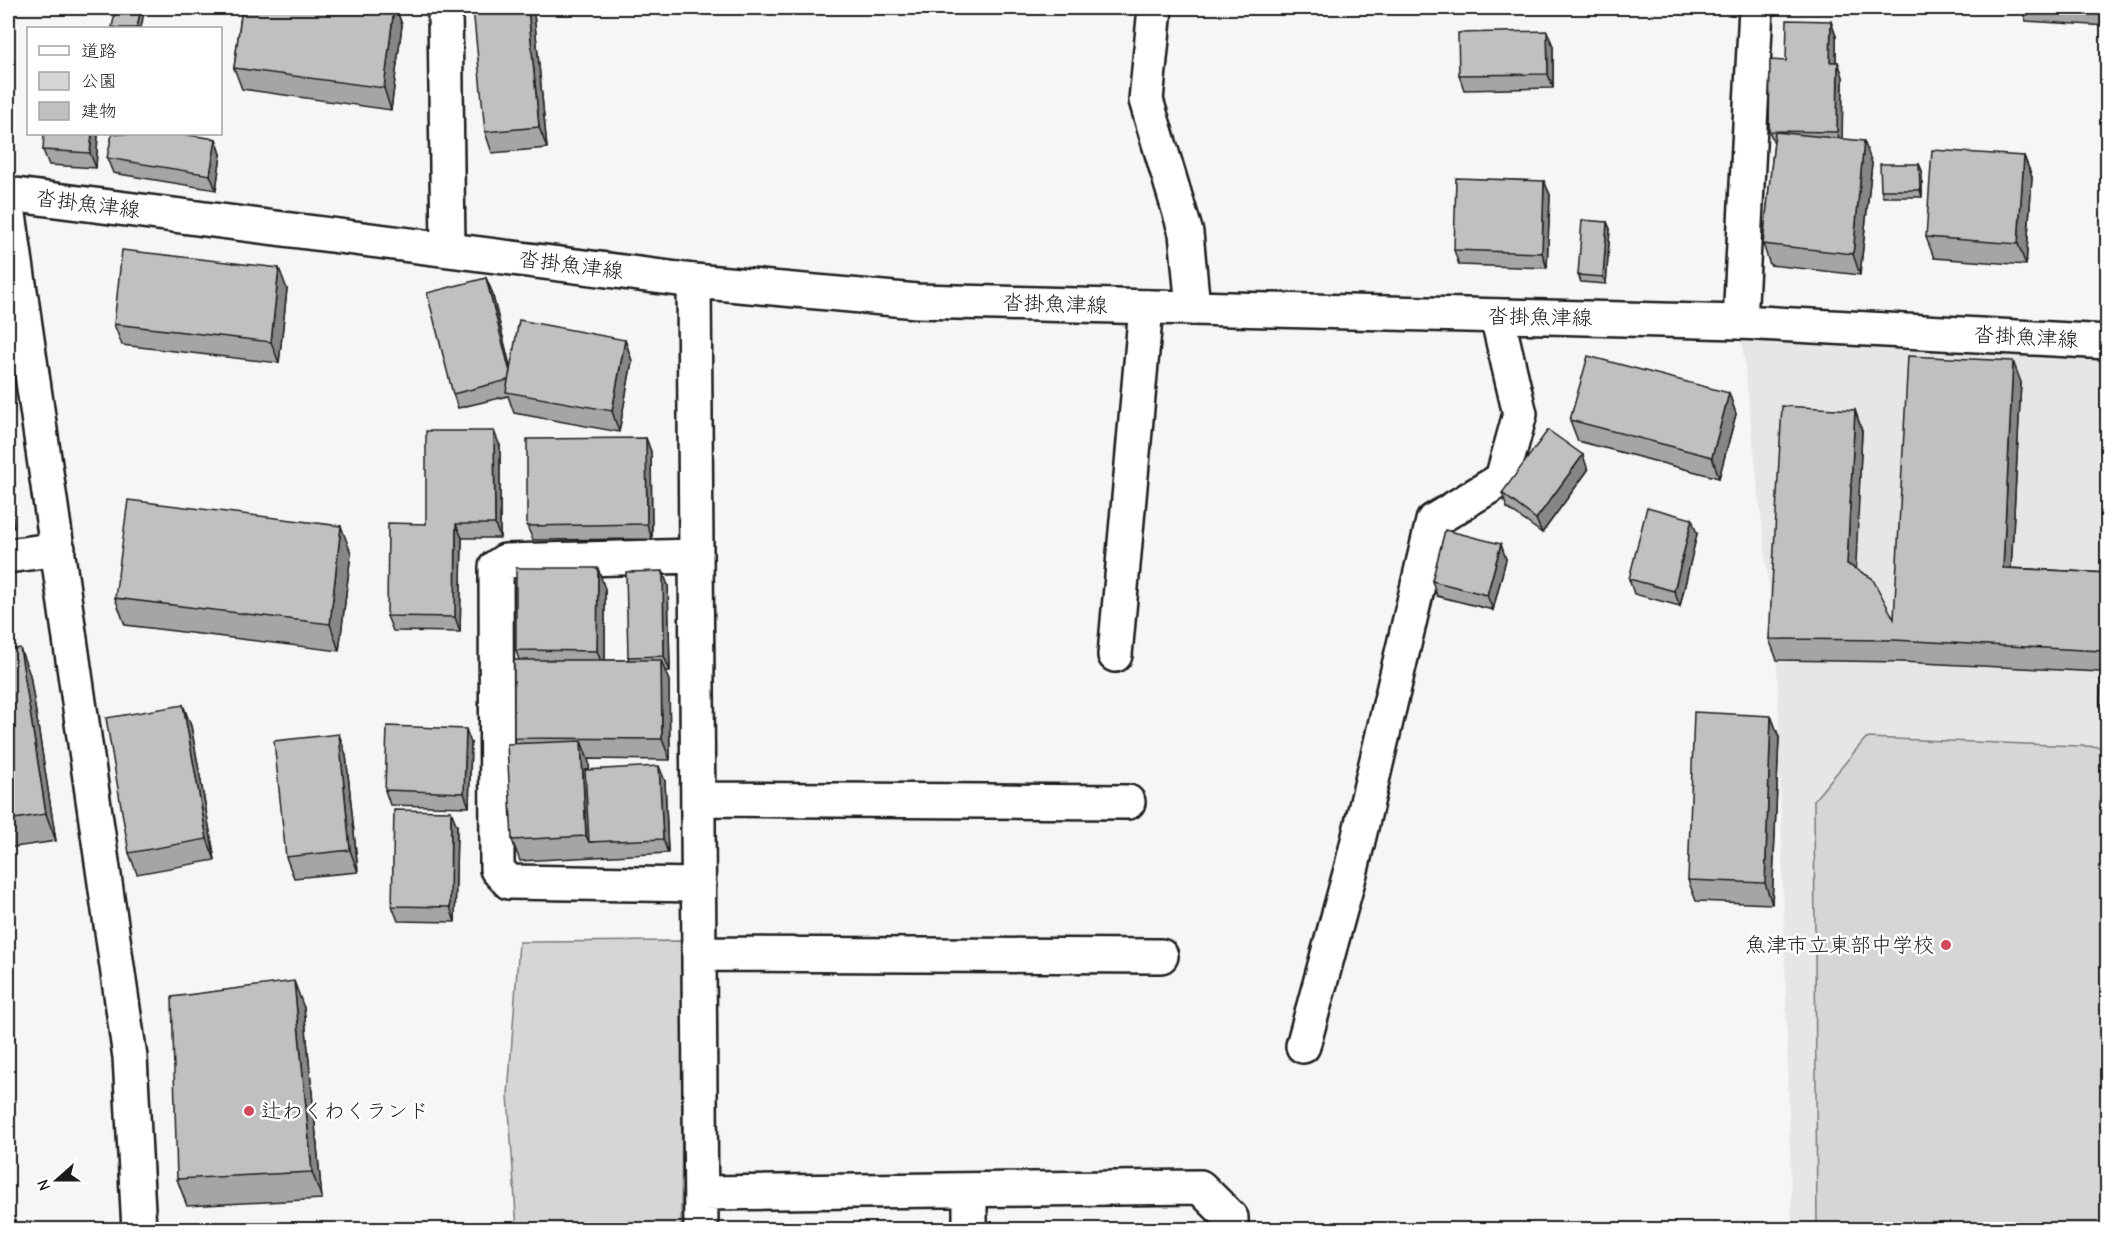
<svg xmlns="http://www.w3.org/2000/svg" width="2115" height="1237" viewBox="0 0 2115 1237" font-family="'Comic Neue','Klee One',sans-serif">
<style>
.built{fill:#e6e6e6}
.green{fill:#d6d6d6;stroke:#797979;stroke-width:1.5}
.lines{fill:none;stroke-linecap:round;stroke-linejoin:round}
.street-casing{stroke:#1c1c1c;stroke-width:38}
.secondary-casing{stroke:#1c1c1c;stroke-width:38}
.street{stroke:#fff;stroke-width:33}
.secondary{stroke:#fff;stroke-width:33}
.wall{fill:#a5a5a5;stroke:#1c1c1c;stroke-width:1.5}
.shaded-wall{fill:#868686;stroke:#1c1c1c;stroke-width:1.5}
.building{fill:#c0c0c0;stroke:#1c1c1c;stroke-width:1.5}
.poi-dot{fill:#d1495b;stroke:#fff;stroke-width:2}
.labels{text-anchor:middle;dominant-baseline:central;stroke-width:5;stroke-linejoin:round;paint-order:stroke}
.street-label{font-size:21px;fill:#1c1c1c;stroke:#fff}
.poi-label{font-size:21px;fill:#1c1c1c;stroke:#fff;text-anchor:end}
</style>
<rect width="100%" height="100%" fill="#f6f6f6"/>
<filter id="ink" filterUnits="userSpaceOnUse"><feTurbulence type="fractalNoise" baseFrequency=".0167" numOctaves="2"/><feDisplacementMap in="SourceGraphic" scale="12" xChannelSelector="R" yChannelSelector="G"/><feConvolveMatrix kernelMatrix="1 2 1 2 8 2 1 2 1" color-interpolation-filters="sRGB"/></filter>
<g filter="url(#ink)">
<path class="built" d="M1740,323L2107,339V1229H1792L1777,660Z"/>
<path class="green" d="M1866,738L2107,747V1229H1817L1814,800Z
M683,941L681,1229L517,1230L508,1095L519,942Z"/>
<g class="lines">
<defs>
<path id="street" d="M445,8L448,249
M1155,8L1146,100L1186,233L1193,308
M8,207L130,1057L139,1230
M694,281L701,1230
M1740,322L1756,8
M8,556L58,549
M696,556L505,561L496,567L497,869L509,882L699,885
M1115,655L1146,307
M698,799L1128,802
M699,954L1161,956
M1303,1046L1352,866L1433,521L1502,479L1520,414L1497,316
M701,1193L1200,1187L1231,1218V1230
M970,1230V1190"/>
<path id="secondary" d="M8,194L694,281L917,301L1740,322L2108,342"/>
</defs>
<use href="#street" class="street-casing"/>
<use href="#secondary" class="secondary-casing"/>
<use href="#street" class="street"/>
<use href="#secondary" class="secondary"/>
</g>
<path class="wall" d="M242,8H396L402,25L391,110L242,89L234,68Z
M2021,8H2108V26L2026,21Z
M534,14L547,148L492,153L485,132Z
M1836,36V62H1838L1843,77L1842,139L1872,163L1860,275L1770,265L1763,244L1774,143L1769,131L1786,61Z
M1553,46V88L1464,90L1459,75Z
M98,134L96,168L49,165L43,150Z
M216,139L221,154L216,190L113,173L107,158Z
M2024,156L2032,177L2026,265L1934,258L1926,237Z
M1919,164L1922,171V197H1883L1881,190Z
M1544,181L1550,195L1547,268L1459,265L1454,250Z
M1607,222L1610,229L1606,284L1581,282L1578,275Z
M486,278L492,292L510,368L625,340L632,361L619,432L514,413L508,396L458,408L453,394Z
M287,289L279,363L122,345L114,324Z
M2021,382L2011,568L2108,573V725L2100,704L2101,672L1901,662L1777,660L1769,639L1855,410L1862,431L1855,568L1894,619Z
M1729,393L1736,414L1719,478L1578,441L1570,420Z
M646,438L651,452L652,539L533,540L527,526Z
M500,446V538H462L460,632L393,631L387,616L426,524Z
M1588,470L1542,533L1507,508L1502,493Z
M8,479L14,528L8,529Z
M1697,534L1680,606L1634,594L1629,579Z
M351,553L339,651L125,625L115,598Z
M1506,559L1493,610L1437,596L1432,581Z
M668,586L670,671H665L669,681L670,760L588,759L589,770L665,781L668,853L520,861L512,840L516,744L514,738L519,660L516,650L605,589V660H629L628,657Z
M8,650L30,675L56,841L8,848Z
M183,705L191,726L215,860L137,874L129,853Z
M1771,716L1779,737L1772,904L1696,901L1688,880Z
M471,743L469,807L390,805L385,790Z
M346,755L358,872L294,878L286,857Z
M457,826L455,922L398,921L392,906Z
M304,1008L322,1199L187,1206L177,1179Z"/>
<path class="shaded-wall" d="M141,8H145L141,28H137Z
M394,8H396L402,25L391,110L384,88Z
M528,8H532L534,14L547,148L539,127Z
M1831,21L1836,36V77L1830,62Z
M1547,31L1553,46V88L1548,74Z
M1838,62L1843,77L1842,147L1837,132Z
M92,134H98L96,168L90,153Z
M216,139L221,154L216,190L210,175Z
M1864,141L1872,163L1860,275L1853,254Z
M2024,156L2032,177L2026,265L2018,244Z
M1919,164L1922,171V197L1920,190Z
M1544,181L1550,195L1547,268L1542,253Z
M1607,222L1610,229L1606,284L1603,277Z
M279,268L287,289L279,363L271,342Z
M486,278L492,292L517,394L511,379Z
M625,340L632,361L619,432L612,411Z
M2013,361L2021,382L2010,589L2003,568Z
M1729,393L1736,414L1719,478L1712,457Z
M1855,410L1862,431L1855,585L1847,564Z
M494,431L500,446V538L495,524Z
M646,438L651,452L652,539L647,524Z
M1583,455L1588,470L1542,533L1536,519Z
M8,479L14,528L9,514L8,505Z
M1692,519L1697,534L1680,606L1674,591Z
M456,524L462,538L460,632L455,617Z
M341,526L351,553L339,651L330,624Z
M1501,544L1506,559L1493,610L1487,595Z
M598,568L605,589V672L597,651Z
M663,571L668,586L670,671L664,656Z
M20,648L30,675L56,841L46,814Z
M661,660L669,681L670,760L662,739Z
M183,705L191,726L215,860L207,839Z
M1771,716L1779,737L1772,904L1765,883Z
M466,729L471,743L469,807L464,793Z
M339,734L346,755L358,872L350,850Z
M581,741L589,762L593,842H589L586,836Z
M659,766L665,781L668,853L663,839Z
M451,811L457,826L455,922L450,907Z
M294,981L304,1008L322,1199L312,1172Z"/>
<path class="building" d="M116,8H141L137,28H119L112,27Z
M242,8H394L384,88L234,68Z
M473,8H528L539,127L485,132Z
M1787,20L1831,21L1830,62H1838L1837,132L1769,131L1770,60L1786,61Z
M1547,31L1548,74L1459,75L1458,33Z
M1775,132L1864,141L1853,254L1763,244Z
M44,134H92L90,153L43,150Z
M112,134H181L216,139L210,175L107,158Z
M1932,150L2024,156L2018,244L1926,237Z
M1880,164H1919L1920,190H1881Z
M1456,178L1544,181L1542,253L1454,250Z
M1582,220L1607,222L1603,277L1578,275Z
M122,250L279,268L271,342L114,324Z
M486,278L510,372L508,380L453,394L427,293Z
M519,320L625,340L612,411L506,392Z
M1588,356L1729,393L1712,457L1570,420Z
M1908,356L2013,361L2003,568L2108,573V704H2100L2102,651L1894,640L1769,639L1782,406L1855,410L1847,564L1872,578L1894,619Z
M1548,430L1583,455L1536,519L1502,493Z
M426,431H494L495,524H456L455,617L387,616L388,523L426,524Z
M646,438L647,524L527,526V439Z
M128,500L341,526L330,624L115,598Z
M1647,507L1692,519L1674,591L1629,579Z
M1445,530L1501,544L1487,595L1432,581Z
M516,568H598L597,651L516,650Z
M663,571L664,656L628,657L626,572Z
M20,648L46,814L8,820V650Z
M514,660H661L662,739L514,738Z
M183,705L207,839L129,853L106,718Z
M1694,712L1771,716L1765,883L1688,880Z
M387,726L466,729L464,793L385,790Z
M339,734L350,850L286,857L274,741Z
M581,741L586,836L512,840L507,744Z
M659,766L663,839L589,842L585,770Z
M394,810L451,811L450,907L392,906Z
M294,981L312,1172L177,1179L172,997Z"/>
</g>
<g class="poi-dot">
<circle cx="1946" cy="945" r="6"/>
<circle cx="249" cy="1111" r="6"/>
</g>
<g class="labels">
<g class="street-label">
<text transform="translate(88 204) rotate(7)">沓掛魚津線</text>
<text transform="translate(571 265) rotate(7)">沓掛魚津線</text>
<text transform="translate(1055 304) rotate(2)">沓掛魚津線</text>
<text transform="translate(1540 317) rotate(1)">沓掛魚津線</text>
<text transform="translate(2026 337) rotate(3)">沓掛魚津線</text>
</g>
<g class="poi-label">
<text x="1934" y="945">魚津市立東部中学校</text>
<text x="261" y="1111" text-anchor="start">辻わくわくランド</text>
</g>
</g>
<rect width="2115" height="1237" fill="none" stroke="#fff" stroke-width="30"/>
<rect x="15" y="15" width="2085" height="1207" fill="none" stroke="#1c1c1c" stroke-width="2" filter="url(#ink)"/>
<rect x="27" y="27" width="195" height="108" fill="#ffffff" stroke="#a4a4a4" stroke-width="1.5"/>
<rect x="39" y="46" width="30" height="9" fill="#ffffff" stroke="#a4a4a4" stroke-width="1.5"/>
<text x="81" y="57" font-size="18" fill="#1c1c1c">道路</text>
<rect x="39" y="72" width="30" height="18" fill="#d6d6d6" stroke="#a4a4a4" stroke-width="1.5"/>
<text x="81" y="87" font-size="18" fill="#1c1c1c">公園</text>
<rect x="39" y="102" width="30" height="18" fill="#c0c0c0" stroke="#a4a4a4" stroke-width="1.5"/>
<text x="81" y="117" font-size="18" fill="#1c1c1c">建物</text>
<g transform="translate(57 1180) rotate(249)" stroke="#ffffff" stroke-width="4.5" paint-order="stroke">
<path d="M0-4.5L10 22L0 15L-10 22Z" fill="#1c1c1c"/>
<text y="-9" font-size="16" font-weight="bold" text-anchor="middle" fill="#1c1c1c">N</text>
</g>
</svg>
